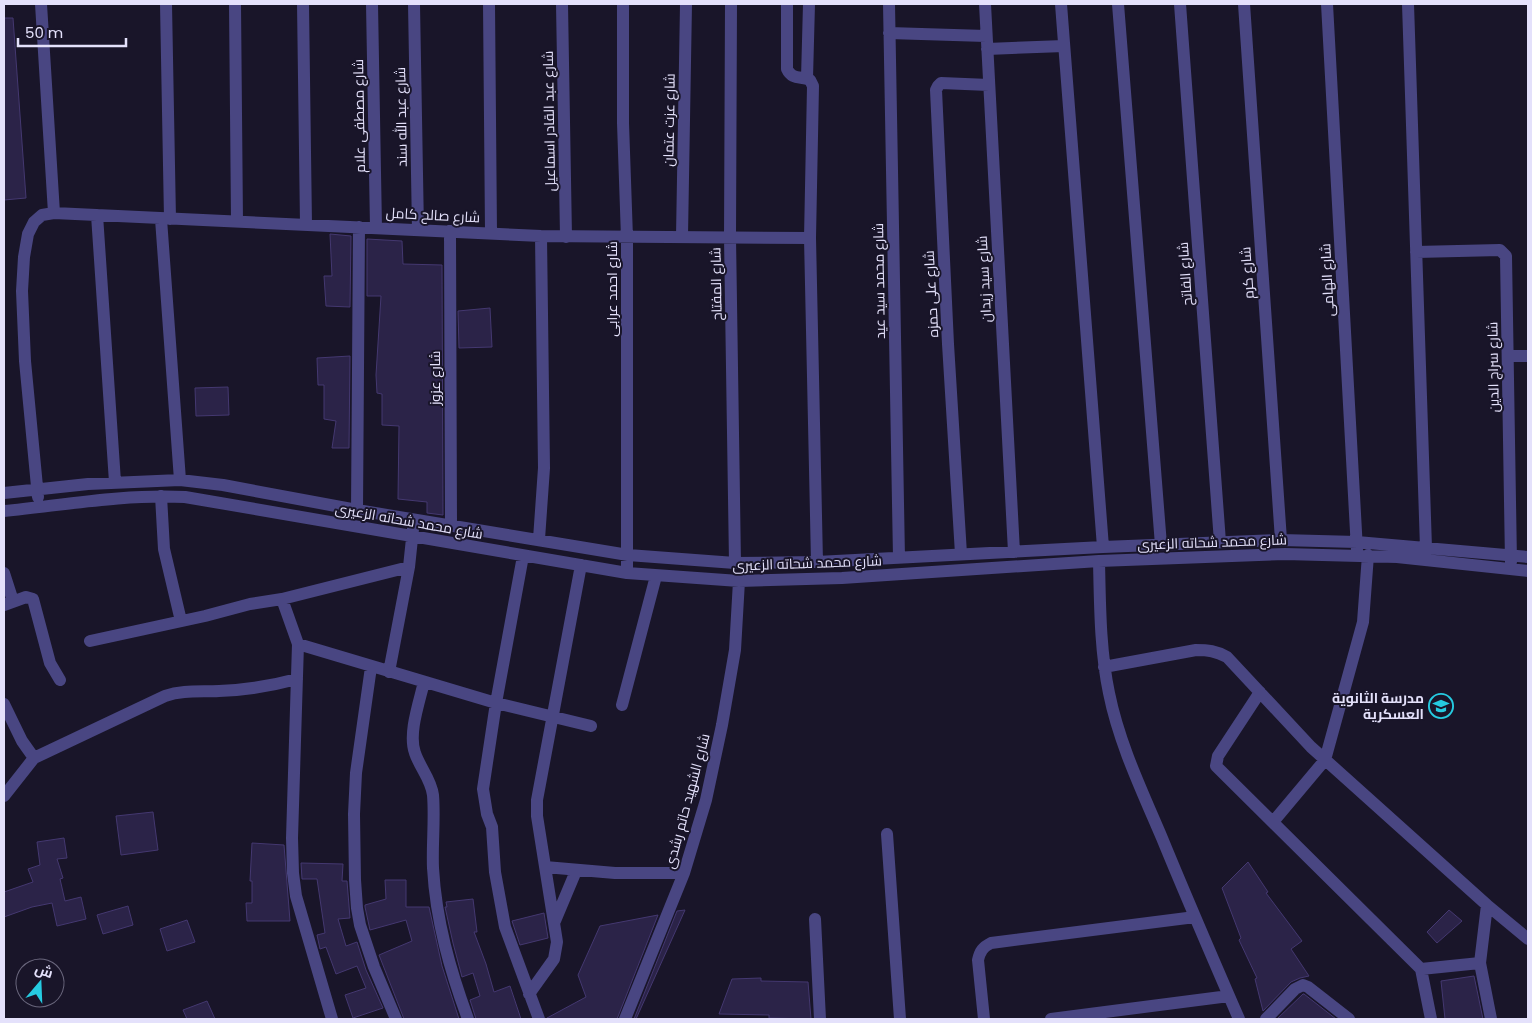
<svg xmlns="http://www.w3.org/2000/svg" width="1532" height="1023" viewBox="0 0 1532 1023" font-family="Poppins,Cairo,sans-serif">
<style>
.building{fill:#2b2348;stroke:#443870}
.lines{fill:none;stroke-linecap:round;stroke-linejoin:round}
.minor{stroke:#494682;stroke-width:12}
.labels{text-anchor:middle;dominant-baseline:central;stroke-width:4;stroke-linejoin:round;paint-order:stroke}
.street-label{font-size:14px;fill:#e4e1fb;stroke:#191529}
.poi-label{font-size:14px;font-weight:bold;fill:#e4e1fb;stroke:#191529;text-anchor:end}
</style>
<rect width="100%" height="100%" fill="#191529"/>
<path class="building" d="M4,18H13L26,198L4,200Z
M330,234L351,236L350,307L326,306L324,276H332Z
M367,239L402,241L403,264L442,265L443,515L427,513V502L398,499L399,426L382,425V394L377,393L376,375L381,296H367Z
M490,308L492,347L459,348L458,311Z
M350,356L349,448H332L336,421L324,419V385H318L317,358Z
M228,387L229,415L196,416L195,388Z
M153,812L158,850L121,855L116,816Z
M64,838L67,858L57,859L63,878L60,879L65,901L81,897L86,919L57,926L52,903L32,907L4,917V892L33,882L28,869L40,865L37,842Z
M252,843L284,845L290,921H247L246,903H252V881H250Z
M1248,862L1268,892L1266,893L1302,941L1291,949L1309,976L1300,978L1291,982L1263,1011L1255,979L1257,978L1239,940L1241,938L1222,888Z
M301,863L343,864L342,881H347L350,918L338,919L346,946L357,942L366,970L383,1008L353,1018L345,995L366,988L357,966L336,974L326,947L320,949L317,935L325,933L317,879H302Z
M385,880H406V907H429L442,966L459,1019H404L379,955L412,941L406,920L370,930L365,907V905L386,899Z
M473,899L477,932H474L486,964L494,992L510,986L521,1019H476L470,1000L480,996L473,973L462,977L453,943L445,907H447L446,902Z
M128,906L133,925L103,934L97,915Z
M685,910L636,1019H634L677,911Z
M1449,910L1462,921L1437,943L1427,932Z
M544,913L548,938L520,945L512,921Z
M658,915L617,1019H547V1018L586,997L578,975L600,926Z
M187,920L195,942L167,951L160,929Z
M1474,976L1483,1019H1445L1441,981Z
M761,978V981L808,982L811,1019L769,1018V1015L719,1014L732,979Z
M1303,994H1304L1336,1019H1277Z
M207,1001L215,1019H187L183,1010Z"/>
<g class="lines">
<path class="minor" d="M41,4L54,213
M166,4L170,219
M235,4L237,222
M303,4L306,225
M372,4L376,228
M414,4L418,230
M489,4L491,233
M562,4L566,237
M623,4V123L627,238V573
M731,4L730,237L735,563
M787,4V69C792,80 801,76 810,80L813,86L810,238L817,562
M889,4L899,558
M985,4L1014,552
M1061,4L1103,547
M1118,4L1161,545
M1180,4L1220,542
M1244,4L1281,540
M1327,4L1357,550
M1408,4L1426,548
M889,33L986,36
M987,49L1064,46
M807,78L809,4
M97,215L115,482
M161,219L180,480
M450,231L451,524
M682,236L686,4
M1416,252L1500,250L1506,256L1511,562
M1508,356H1528
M4,493L88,484L180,480L223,485L357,510L628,555L735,563L817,562L1103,547L1281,540L1357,542L1528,557
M161,496L164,549L181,621
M38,497L25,361L22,291L24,257L28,234L34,222L42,215L54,213L541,236L810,238
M357,510L359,227
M4,511C64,505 124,494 185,497L627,573L739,581L842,578L1099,561L1285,554L1397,557L1528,571
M539,539L544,468L541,236
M961,554L948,344L936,90L938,86L941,83L989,85
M523,556L496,703L483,789L487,814L492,827L495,872L505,927L539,1019
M1099,561C1100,605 1100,650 1109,693C1119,743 1142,791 1162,838C1187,899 1213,959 1239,1019
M4,573L13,601
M282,599L409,567
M4,605L26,597L33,599L50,663L60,680
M90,641L205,616L250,604L282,599L298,644L292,838L293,873L296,896L332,1019
M298,644L496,703L591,726
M371,667L356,773L354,814L355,880L357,908L360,925L374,967L396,1019
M1104,667L1196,650C1208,650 1216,651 1227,657L1311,747L1487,905L1528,939
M389,672L409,567L413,529
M424,682C419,703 408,734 415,753C420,768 431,779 433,795C435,819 432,844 433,868C436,921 450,970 468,1019
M1260,692L1218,756L1216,766L1421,969L1431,1019
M4,704L22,741L34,758
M622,705L656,576
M4,796L34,758L165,696C183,690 200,692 219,691C246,690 271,686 297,679
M1273,822L1325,760L1363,622L1368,555
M887,834L900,1019
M545,867L615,873H684
M1487,905L1480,963L1491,1019
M815,919L820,1019
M555,921L576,871
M1421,969L1480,963
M529,994L554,959L557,942L537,816V800L581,565
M625,1019L684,873L706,800L722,725L735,650L739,581
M984,1019L978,960C980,951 983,947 991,943L1195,917
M1051,1019L1229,996
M1266,1019L1295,989L1303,985L1308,987L1349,1019"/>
</g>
<defs>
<symbol id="school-ring" viewBox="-11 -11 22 22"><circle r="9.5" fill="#191529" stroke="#26cbe1" stroke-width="1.5"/><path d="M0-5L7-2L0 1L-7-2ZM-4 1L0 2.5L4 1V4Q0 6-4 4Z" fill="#26cbe1"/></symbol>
</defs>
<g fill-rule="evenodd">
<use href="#school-ring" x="1427" y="692" width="28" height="28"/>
</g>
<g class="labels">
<g class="street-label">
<text transform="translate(359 116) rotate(-91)">شارع مصطفى علام</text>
<text transform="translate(401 117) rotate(-91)">شارع عبد الله سند</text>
<text transform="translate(669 120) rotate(-89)">شارع عزت عتمان</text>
<text transform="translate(549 121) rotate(-91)">شارع عبد القادر اسماعيل</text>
<text transform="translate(433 215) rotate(3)">شارع صالح كامل</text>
<text transform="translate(1247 273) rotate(-94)">شارع كرم</text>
<text transform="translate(1185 274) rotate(-94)">شارع الفاتح</text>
<text transform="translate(984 279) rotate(-93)">شارع سيد زيدان</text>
<text transform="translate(1327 280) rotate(-93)">شارع الهامى</text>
<text transform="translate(879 281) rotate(-91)">شارع محمد سيد عيد</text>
<text transform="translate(716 284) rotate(-91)">شارع المفتاح</text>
<text transform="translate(612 289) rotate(-90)">شارع احمد عرابى</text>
<text transform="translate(931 294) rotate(-93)">شارع على حمزه</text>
<text transform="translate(1493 367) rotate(-91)">شارع سراج الدين</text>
<text transform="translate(435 378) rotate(-90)">شارع عزوز</text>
<text transform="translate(409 521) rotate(10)">شارع محمد شحاته الزعيرى</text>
<text transform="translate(1212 542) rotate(-2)">شارع محمد شحاته الزعيرى</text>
<text transform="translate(807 563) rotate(-2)">شارع محمد شحاته الزعيرى</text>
<text transform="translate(687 801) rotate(-75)">شارع الشهيد حاتم رشدى</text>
</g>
<g class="poi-label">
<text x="1424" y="698">مدرسة الثانوية<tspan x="1424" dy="16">العسكرية</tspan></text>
</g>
</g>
<rect width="1532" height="1023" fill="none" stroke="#e4e1fb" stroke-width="10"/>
<g transform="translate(40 983) rotate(19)"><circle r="24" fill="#191529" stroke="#6a677d"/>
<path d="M0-4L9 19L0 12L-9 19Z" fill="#26cbe1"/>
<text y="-8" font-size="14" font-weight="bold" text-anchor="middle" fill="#e4e1fb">ش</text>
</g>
<path d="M18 38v8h108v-8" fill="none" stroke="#e4e1fb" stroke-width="2.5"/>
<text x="25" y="38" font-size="15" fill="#e4e1fb" stroke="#191529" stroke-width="4" paint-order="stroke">50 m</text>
</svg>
